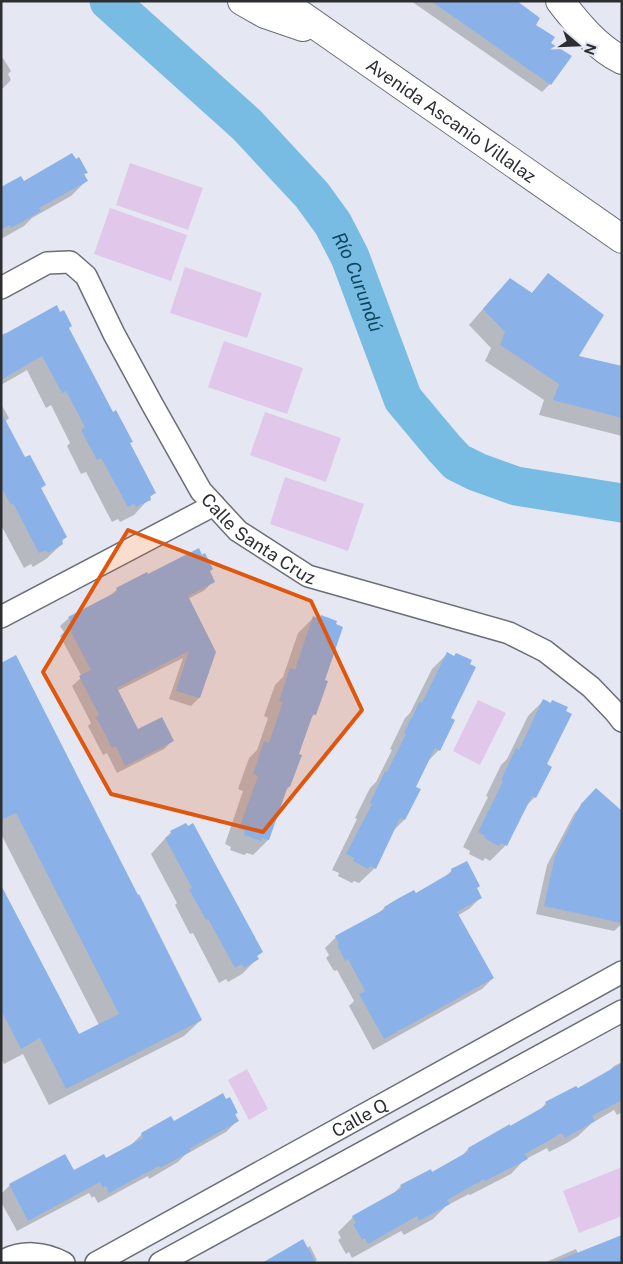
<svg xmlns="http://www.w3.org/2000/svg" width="623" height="1264" viewBox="0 0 623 1264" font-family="'Public Sans',sans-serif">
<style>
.green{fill:#e1c7e9}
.shadow{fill:#0003}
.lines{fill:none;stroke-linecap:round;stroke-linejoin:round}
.river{stroke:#78bce3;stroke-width:39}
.building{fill:#8ab2e8}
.minor-casing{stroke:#6b6d77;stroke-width:24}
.secondary-casing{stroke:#6b6d77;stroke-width:30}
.minor{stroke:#fff;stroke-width:21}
.secondary{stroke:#fff;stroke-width:28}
.marked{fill:#df570e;fill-opacity:0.2;stroke:#df570e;stroke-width:4;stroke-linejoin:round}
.labels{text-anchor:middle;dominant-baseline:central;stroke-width:5;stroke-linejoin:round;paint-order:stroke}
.street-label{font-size:18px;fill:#2d2e32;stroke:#e5e8f2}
.water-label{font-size:19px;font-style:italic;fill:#0c455f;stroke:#e5e8f2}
</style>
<rect width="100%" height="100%" fill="#e5e8f2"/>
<path class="green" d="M130,163L203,188L188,230L116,205Z
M110,208L187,235L171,281L94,254Z
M185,267L262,293L247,338L170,313Z
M224,341L303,368L287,414L208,387Z
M265,412L341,438L326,482L250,455Z
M285,477L364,504L348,551L270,524Z
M478,700L506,713L480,765L453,751Z
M247,1069L268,1109L249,1120L228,1080Z
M622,1167V1216L579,1233L563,1191Z"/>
<path class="shadow" d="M411,1H520L518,4L534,25L550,43V84L542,92Z
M3,58L11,71L8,74L11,80L1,90V59Z
M86,172L83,175L86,181L71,196L32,218L24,226L1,239V189L23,182Z
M548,275L577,356L622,367V436L539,415L544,400L485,361L491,348L469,325L495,295L510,279L531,294Z
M67,328L155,492L134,515L120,522L118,519L112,522L86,472L81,474L67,446L70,443L51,405L46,408L27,370L1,385V335L6,333L7,335Z
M1,404L9,418L5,422L25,459L44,485L40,489L66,537L61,542L62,544L46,559L33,567L31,564L24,568L1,525Z
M209,572L213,581L205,590L188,599L199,698L191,706L169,699L183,658L117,691L137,731L173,740L164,749L117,773L107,753L103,755L88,726L91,723L72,686L82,677L60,636L64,632L60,626L69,618L109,597L117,589L147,574L148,576Z
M321,617L323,681L315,714L310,718L298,754L301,755L289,787L285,791L268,840L253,855L247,853L244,855L230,850L231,847L225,844L243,791L238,789L249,758L257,750L268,718L264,716L275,685L283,677L298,633L313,618L318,620Z
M447,654L439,750L428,761L414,788L419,790L404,820L393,831L375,868L359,883L354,881L352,883L338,876L339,873L332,870L357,819L355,818L370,788L376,782L392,750L390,749L405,718L410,713L432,669Z
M1,664L201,1020L184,1036L49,1105L23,1054L4,1064L1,1059V888L79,1036L99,1025L1,834Z
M544,700L550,704L552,701L546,765L535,797L524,808L506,845L490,861L485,858L483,861L469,854L470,851L463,847L488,797L486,796L501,765L507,759L528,716Z
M588,798L622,813V924L614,931L536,914L547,865L574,814Z
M171,832L261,952L256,957L257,959L242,974L228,982L226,979L219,983L193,933L190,934L175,905L177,903L151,854Z
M452,870L476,888L480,898L469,909L457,916L493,978L482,989L373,1050L349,1006L354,1001L337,970L334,971L326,958L329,955L325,948L336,937L377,915L384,908L415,894L444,878Z
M622,1062V1112L617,1115L614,1110L592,1123L578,1136L567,1143L549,1152L547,1148L524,1160L511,1174L470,1195L469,1194L446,1206L433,1219L404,1235L401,1231L352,1258L349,1252L346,1254L338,1240L341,1238L338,1232L353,1217L393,1194L401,1186L430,1170L432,1173L461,1157L468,1149L539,1111L546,1103L577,1090L607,1073L614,1066Z
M237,1113L234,1115L237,1121L226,1132L185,1155L178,1162L149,1179L148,1176L98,1203L94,1196L92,1198L89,1193L17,1231L1,1202V1194L10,1185L73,1172L105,1160L131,1145L142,1134L173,1122Z
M310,1246L317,1260L314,1263L307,1248Z
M576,1249L578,1253L622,1263H544Z"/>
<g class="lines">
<path class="river" id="s1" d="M109,1L247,125L312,195L333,224L350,257L403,399L444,448L457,462L477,472L516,486L622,503"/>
</g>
<path class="building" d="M431,1H517L540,18L536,25L555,37L551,43L572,56L551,85Z
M72,153L76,159L79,157L88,173L84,174L88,181L39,208L41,211L22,222L11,228L9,225L1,230V187L21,176L24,181Z
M548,273L604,315L579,356L622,366V418L553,400L559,384L500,345L505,332L483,309L510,278L532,293Z
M57,305L60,312L64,310L72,326L69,328L113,412L116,410L133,442L130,443L156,493L150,496L151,500L136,507L134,504L128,507L101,458L97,460L81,430L85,427L66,391L62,393L42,356L1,380V336Z
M1,412L25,457L30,455L46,485L41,488L67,537L62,540L63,544L48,553L46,550L39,553L13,503L11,505L1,487Z
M199,548L202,555L205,553L213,569L210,571L215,582L188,596L216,652L200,698L176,691L189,651L117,688L138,729L162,717L174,741L125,766L116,746L112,748L96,717L99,715L79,676L91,670L68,626L72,624L68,617L118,591L116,588L147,572L148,574Z
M321,615L337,621L336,624L343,627L325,680L328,681L316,715L313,714L299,754L302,755L290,787L288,786L269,840L262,838L261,841L244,835L245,831L239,829L258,776L253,774L264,741L269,743L283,702L279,701L290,668L295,670L313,616L319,619Z
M447,652L454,656L456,653L472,660L470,664L476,667L451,718L455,720L440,751L435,748L416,787L421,789L405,820L400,818L376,869L370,866L368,869L353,861L354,858L346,854L372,804L370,803L385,771L387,772L406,734L404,733L420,701L422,703Z
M16,655L138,895L139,894L202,1020L66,1089L40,1038L21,1049L1,1010V885L79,1034L119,1014L16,813L1,820V663Z
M543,699L551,703L552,700L568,707L566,711L572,714L547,764L552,767L536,798L532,796L507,846L501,843L499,846L484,838L485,836L478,832L503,781L501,780L516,748L519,750Z
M596,788L622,811V923L544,906L555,856L581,804Z
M186,823L188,826L193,823L263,952L257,956L259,959L244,968L242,964L235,968L208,919L206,920L189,889L192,888L165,838L172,834L170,831Z
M467,861L480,886L477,888L482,898L457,912L494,978L384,1039L359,994L365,991L348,959L345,961L337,945L339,944L335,936L385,909L384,907L399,898L414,890L416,893L452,872L451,869Z
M622,1063V1100L592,1116L595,1121L565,1138L562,1133L525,1154L528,1159L485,1181L484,1179L447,1200L450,1204L419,1221L417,1216L368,1244L365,1238L362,1240L353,1224L356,1223L352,1216L402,1188L400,1185L431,1169L432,1172L469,1151L468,1148L510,1124V1126L547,1105L545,1102L576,1086L578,1088Z
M223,1093L226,1099L230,1097L238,1113L235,1114L239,1121L189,1149L191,1151L160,1168L159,1166L109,1193L106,1186L103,1188L100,1182L28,1221L9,1184L65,1154L74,1170L104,1154L106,1158L143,1138L141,1133L171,1116L174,1121Z
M622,1235V1263H554V1262Z
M303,1239L316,1263H262Z"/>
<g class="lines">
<defs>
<g id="minor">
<path id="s2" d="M1,288L47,263L70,262L86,276L114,334L152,404L201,491L238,531L308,576L509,633L545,651L591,687L615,712L622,721"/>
<path d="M1,617L214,505"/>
<path d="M1,1262C21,1250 45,1252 64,1263"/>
<path id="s3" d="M96,1263L622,972"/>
<path d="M160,1263L622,1011"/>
</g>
<g id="secondary">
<path d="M242,1L265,14L303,27"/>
<path id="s4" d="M281,1L622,239"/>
<path d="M560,1C577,23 597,48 622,60"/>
</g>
</defs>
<use href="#minor" class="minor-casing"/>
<use href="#secondary" class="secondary-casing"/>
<use href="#minor" class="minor"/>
<use href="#secondary" class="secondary"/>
</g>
<path class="marked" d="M128,530L311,601L362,710L263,832L111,794L43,672Z"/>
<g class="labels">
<g class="street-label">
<text stroke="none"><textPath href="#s4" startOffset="208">Avenida Ascanio Villalaz</textPath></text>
<text stroke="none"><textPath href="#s2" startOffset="416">Calle Santa Cruz</textPath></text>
<text stroke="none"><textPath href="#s3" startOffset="301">Calle Q</textPath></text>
</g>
<g class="water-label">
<text stroke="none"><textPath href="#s1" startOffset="380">Río Curundú</textPath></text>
</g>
</g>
<rect width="623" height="1264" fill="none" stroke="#2d2e32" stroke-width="5"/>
<g transform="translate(578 45) rotate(109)" stroke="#e5e8f2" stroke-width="4" paint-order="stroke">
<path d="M0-4L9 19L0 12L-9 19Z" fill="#2d2e32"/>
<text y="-8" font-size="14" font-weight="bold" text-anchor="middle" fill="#2d2e32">N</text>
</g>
</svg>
